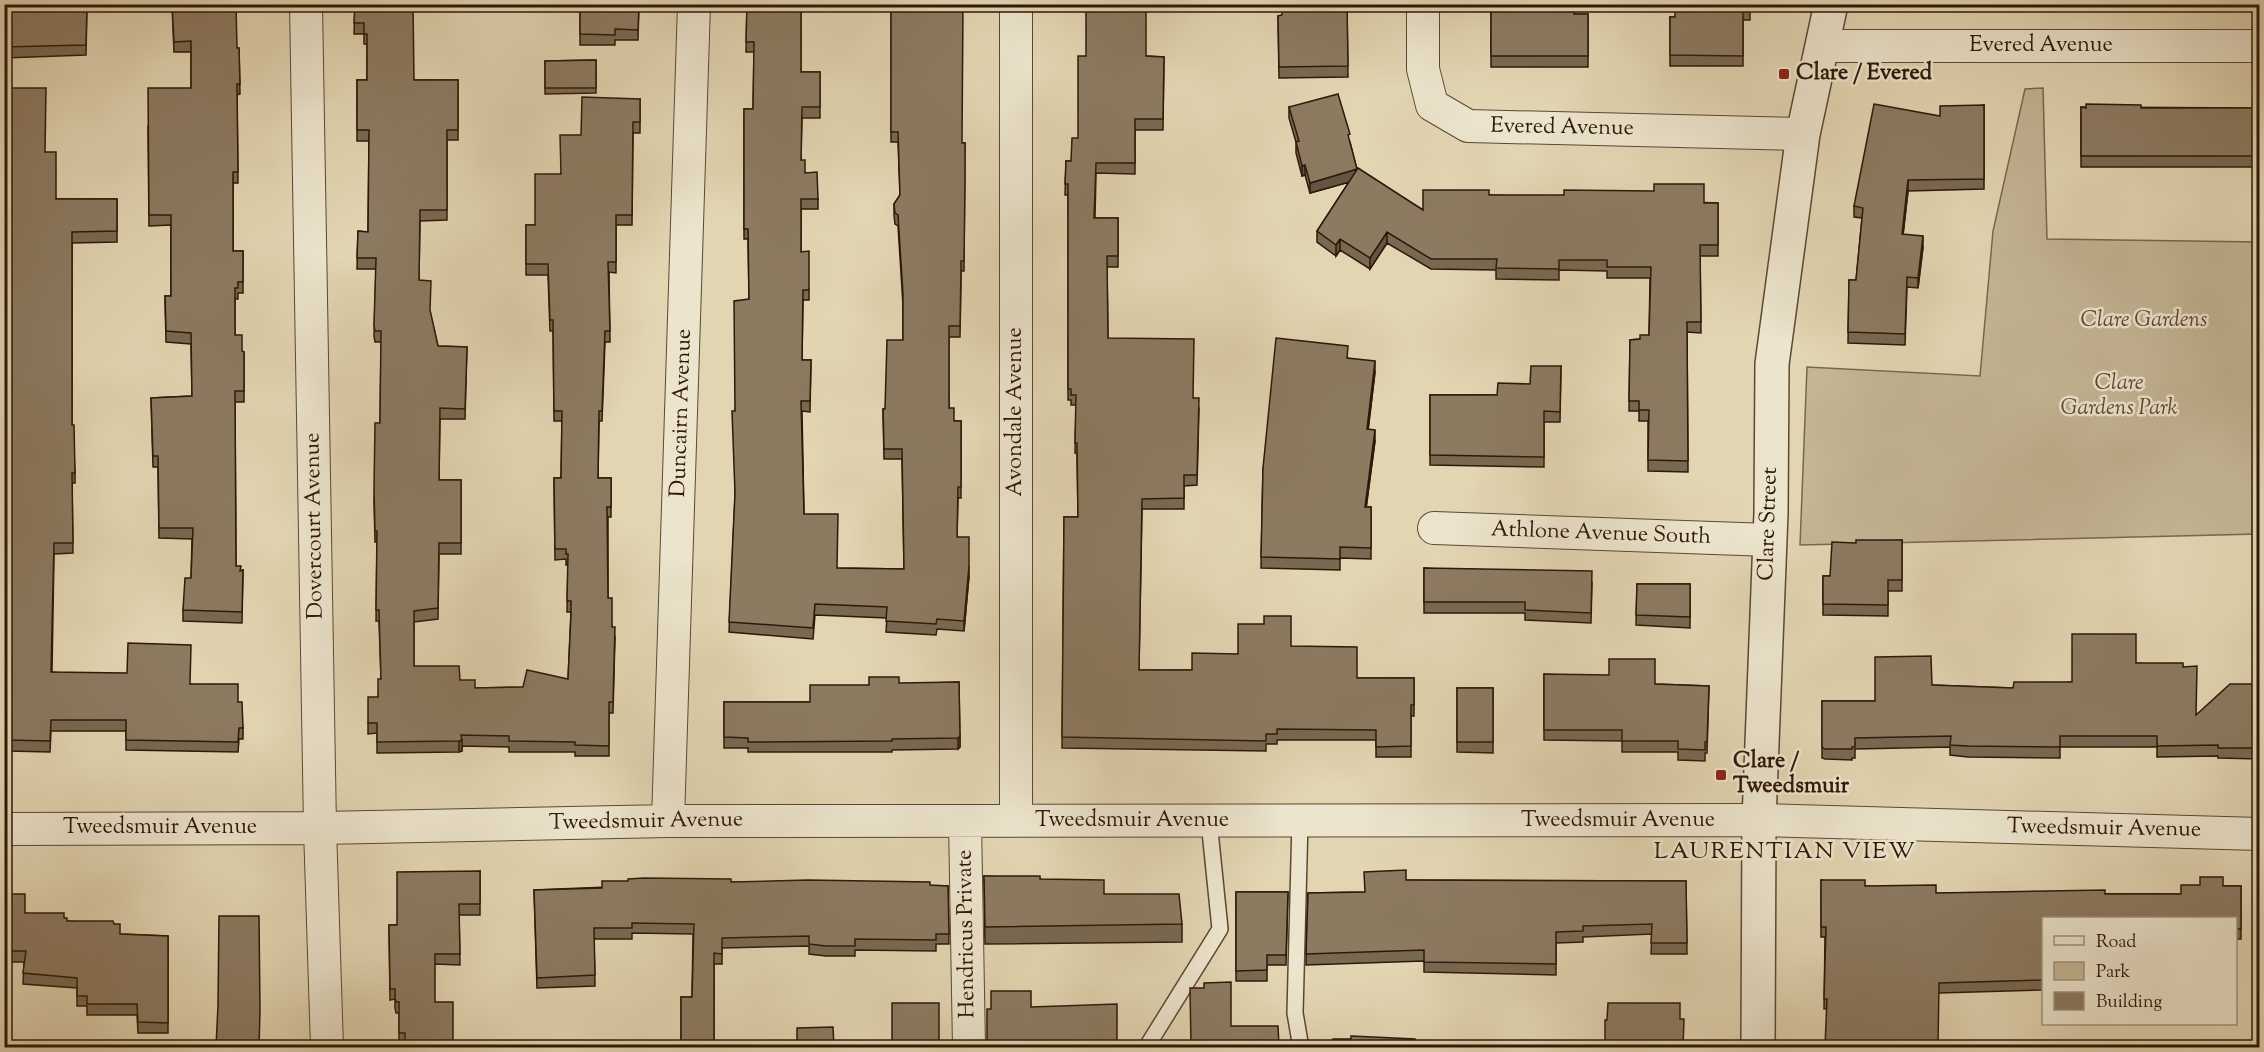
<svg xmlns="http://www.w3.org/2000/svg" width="2264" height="1052" viewBox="0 0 2264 1052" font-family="'Sorts Mill Goudy',serif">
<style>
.green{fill:#c4b595;stroke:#7a664f;stroke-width:1.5}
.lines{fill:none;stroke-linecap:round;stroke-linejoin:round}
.service-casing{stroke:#5c4733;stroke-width:18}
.minor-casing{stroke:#5c4733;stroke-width:34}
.tertiary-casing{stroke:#5c4733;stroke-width:36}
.service{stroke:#ece4cd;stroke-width:15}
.minor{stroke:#ece4cd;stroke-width:32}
.tertiary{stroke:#ece4cd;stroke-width:33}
.wall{fill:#786953;stroke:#2f1809;stroke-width:1.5}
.shaded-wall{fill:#625544;stroke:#2f1809;stroke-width:1.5}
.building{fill:#8c7a61;stroke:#2f1809;stroke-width:1.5}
.poi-dot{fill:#8f2418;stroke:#ece4cd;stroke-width:2}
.labels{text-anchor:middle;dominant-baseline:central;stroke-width:5;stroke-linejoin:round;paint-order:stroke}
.street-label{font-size:22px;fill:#2f1809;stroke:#ece4cd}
.poi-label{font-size:22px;font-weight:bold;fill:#2f1809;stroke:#ece4cd;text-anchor:start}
.park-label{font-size:22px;font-style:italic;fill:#5c4733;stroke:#ece4cd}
.neighbourhood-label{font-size:24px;letter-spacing:1.5px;fill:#2f1809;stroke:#ece4cd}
</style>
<rect width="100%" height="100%" fill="#e2d5b2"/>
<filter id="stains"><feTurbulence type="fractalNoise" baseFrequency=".00333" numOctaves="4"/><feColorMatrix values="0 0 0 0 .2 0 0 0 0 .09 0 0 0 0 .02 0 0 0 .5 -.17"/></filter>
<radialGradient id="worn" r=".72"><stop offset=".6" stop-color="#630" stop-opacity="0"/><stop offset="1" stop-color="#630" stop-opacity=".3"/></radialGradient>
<path class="green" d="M2043,88L2047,239L2259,242V534L1800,545L1807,367L1980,376L1993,231L2025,89Z"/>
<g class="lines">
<defs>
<path id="service" d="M1300,821L1295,1013L1301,1048
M1146,1048L1220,929L1209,821"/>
<path id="minor" d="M306,4L320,828L327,1048
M1016,4V820
M1423,4V69L1432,105L1468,126L1803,134
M1823,46H2260
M1434,528L1769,540
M668,821L694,4
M965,821L969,1048
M4,829L320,828L668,821L1759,820L2260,834"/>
<path id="tertiary" d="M1758,1048L1759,820L1771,513L1772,364L1803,134L1831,4"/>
</defs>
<use href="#service" class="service-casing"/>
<use href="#minor" class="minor-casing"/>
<use href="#tertiary" class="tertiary-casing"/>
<use href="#service" class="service"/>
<use href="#minor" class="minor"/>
<use href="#tertiary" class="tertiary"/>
</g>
<path class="wall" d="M4,4H87L86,55L4,58Z
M172,4L237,48H239L240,94L237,95L238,183H233V251H243V293H238V299H235V335L242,351L244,352V402H235L236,566L240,571L243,570L242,623L183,621V610L191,578L192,539L159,538L158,467H153L151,398L192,396L191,344L166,342L165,296H171V225L149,226L148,126L191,88V52H174Z
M355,4L414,80H458V140H447V220L420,221L419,280L430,312L438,346L467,347L465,419H440L439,480H461V554H439L438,619L414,622V666L460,680L475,688L523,687L568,679L571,612H567L568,565H566V559L555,560L554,478H561L562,421H554L553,331H550L548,275H526V225H535L560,174L581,135L640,99V133H633L632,225H616V273L609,272L610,342H605L602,421H599L598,478H611V517H608V598L612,627L615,637L613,713H609V756H575V752H509V747L462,746V751L459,752L377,753V733L368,734V723L378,697L381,679L379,621H376L377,542H375L374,500L380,423L381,342H375L374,336L376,269H357L358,231L368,232L369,141H357V80H367V44H364V34H354Z
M580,4H639L638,40H615V45H580Z
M747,4H813V6H801V72H820V118H802L801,160L805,173L818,199V209H801V252L809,290V300H803L802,360H811L810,412L802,411L804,514L837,568L904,569L902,459H884L883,409H885L903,340V305L898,226L895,224L894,215V204L900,195L898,142H891V4L962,143H965L964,271H961V280L960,337H949V408L954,421H961V498H958L957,537L969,576L964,631L937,629L936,635L886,632L887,618L815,615L813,639L729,632L735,497V411L749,299L748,239H744V109H753L754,52H746Z
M1347,4L1348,77L1279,78L1278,16Z
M1491,4L1574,14H1588V67H1491Z
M1750,4V20H1743V66H1670V17H1675Z
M1146,56L1164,57L1163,130H1135V174L1096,173L1095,218H1118V267H1107L1108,338L1193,398L1199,408L1197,485L1184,486V509H1142L1139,670H1192L1238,654L1291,646L1357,678H1414V716H1411V757H1376V740H1277V744H1266V751L1062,748L1064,517H1078L1077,453H1075L1076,405H1071V400H1068V195H1065L1066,161H1071L1078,138Z
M596,60V93L545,94V61Z
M4,88L45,152L56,199H117V242L72,243V425L75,473V483H72L73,553L54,554L52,672L191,684L238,702L243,728V739H239L238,752L126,750V731H51L50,752L8,751V723H4V653H9L11,554H4V495H7L6,414H4Z
M1984,105V189L1908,191L1903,234L1923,247L1918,288L1907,287L1905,345L1848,343L1849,280H1856L1862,218L1854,217V206L1940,116Z
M1289,107L1350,142L1357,170L1423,210L1489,195L1718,203V256H1700L1701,333L1687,332L1688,472L1648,471V421H1639V411H1629L1630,340L1640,339L1649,335L1650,278H1607V271L1559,270V280L1496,279V270L1431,269L1387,243L1370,269L1340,250L1336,256L1317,242V231L1349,182L1310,193L1305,175L1302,176L1296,153V142L1289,118Z
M2081,107L2259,108V167H2081Z
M1348,358L1375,372L1368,429L1375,441L1366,507H1371V559L1340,558V570L1261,568L1263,468Z
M1561,366L1560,422H1544V467L1430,465V395H1497L1530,384Z
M1902,540V591H1888V616L1823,615V576H1830L1856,543Z
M1424,568L1592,582L1591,623L1525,620V613H1424Z
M1637,584H1690V628L1636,625Z
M2136,663L2183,667L2196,715L2259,689V759L2218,758V756L2157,757V747H2060V758L1968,757L1950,755V747L1855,749V758H1852V760L1825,759L1822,758V701H1875L1932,685L2013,688L2072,682Z
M1544,674L1655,684L1709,686L1707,753H1705V761L1678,760V752H1622V741L1544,740Z
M959,682L960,747L958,749L892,750V752H748V748H724V702H810L869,685Z
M1457,688H1493V753L1457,752Z
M480,871V915H459L460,965L435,964L405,1044H399V1013H396L395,1008V999L390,1000L389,925H397Z
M984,876L1040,879L1104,894L1182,924V942L985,944Z
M1406,880L1686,881L1687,954H1651L1652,934L1583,937V942L1556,943V975L1424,972V961L1306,965L1308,893L1365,892Z
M1821,880L1865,886L1936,893L2181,894L2223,886H2241V939H2235V918H2043V990L1939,993L1824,1009L1825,937H1821Z
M731,882L948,886L949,944H936V951L855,950V956H826L809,954V946L722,948V964H714V1047H681V997H692L693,934L632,933V939H594L595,986L537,988L534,890Z
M1236,892H1288L1286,965H1267V981H1236Z
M4,894L25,913L64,918L67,921L114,924L120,934L168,936V1033H138L137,1015H87V1006H77V988L23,984L24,962H4Z"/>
<path class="shaded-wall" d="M1305,165V175L1302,176V166Z
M1357,169V180L1310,193V183Z
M1908,180V191L1902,245V234Z
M1387,232V243L1370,269V258Z
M1923,236V247L1918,288V278Z
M1340,239V250L1336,256V245Z
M1375,361V372L1367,440V429Z
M1375,430V441L1365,517V507Z
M969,566V576L964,631V621Z
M960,736V747L958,749V738Z
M462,740V751L459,752V741Z"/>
<path class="building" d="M4,4H87L86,45L4,47Z
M172,4H236L237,48H239L240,84H237L238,172H233V251H243V282H238V288H235V335H242V351L244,352V391H235L236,566H241L240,571L243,570L242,612L183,610L185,578H191L193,528H159L158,456H153L151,398L192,396L191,333L166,331L165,296H171V215H149L148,88H191V41L174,42Z
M355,4H413L414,80H458V130H447V210H420L419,280L431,281L430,310L438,346L467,347L465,409L440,408L439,480H461V543H439L438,608L414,611V666H459L460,680H475V688L523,687L527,670L568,679L571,615V601H567L568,554H566V549H555L554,478H561L562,411H554L553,320H550L548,264H526V225H535V174H561L560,135H581L582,97L640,99V122H633L632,215H616V262H608L610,331H605L602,411H599L598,478H611V507H607L608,598H612V627H615L613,702H609V746L575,745V742L509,741V736L461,735L462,740L459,741L377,742V723H368V697H378V679H381L379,610H376L377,531H375L374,489L375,423H380L381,331H375L374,325L376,258H357L358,231L368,232L369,130H357V80H367V34H364V23H354Z
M580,4H639L638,30L615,29V35L580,34Z
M747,4H801V72H820V107H802L801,160H805V173L817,172L818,199H801V252L809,251V290H803L802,360H811L810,401H801L804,514H838L837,568L904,569L902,449H884L883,409H885L887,340H903V294L898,215L895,213L894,204L900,195L898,132H891V4H963L962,143H965V182L964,261H961V270L960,326H949V408H954V421H961V487H958L957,537H969V566L964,621L937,619L936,624L886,621L887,607L815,604L813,628L729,622L735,493L732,411H735L734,301L749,299L748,229H744V109H753L754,42H746Z
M1086,4H1146V56L1164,57L1163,119H1135V163H1096L1094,218H1118V256H1107L1108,338L1194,339L1193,398H1199L1197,475H1184V498L1142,499L1139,670H1192V653L1238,654V624H1264V616H1291V646L1357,647V678H1414V705H1411V746L1376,747V730L1277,729V734H1266V741L1062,737L1064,517H1078L1077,443H1075L1076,395H1071V389H1068V184H1065L1066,161H1071L1072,138H1078V56H1086Z
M1282,4H1347L1348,66L1279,67L1278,16L1282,15Z
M1491,4H1574V14H1588V56H1491Z
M1675,4H1750V9H1743V56L1670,55V17H1675Z
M596,60V88H545V61Z
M4,88H46L45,152H56V199H117V231L72,232V425H74L75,473H72L73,543H54L51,672L127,673L128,643L191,645L190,684H238V702H242L243,728H239L238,742L126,740V720H51L50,741L8,740V712H4V653H9L11,543H4V495H7L6,403H4Z
M1338,94L1350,134L1348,135L1357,169L1310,183L1305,165L1302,166L1296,142L1299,141L1289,107Z
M1874,104L1940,116V106L1984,105V179L1908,180L1902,234L1923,236L1918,278L1907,277L1905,334L1848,332L1849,280H1856L1863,208L1854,206Z
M2086,104L2141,105V108H2259V156H2081V107L2086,108Z
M1358,168L1423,210V190H1489V195H1564V190L1654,191V184H1704V203H1718V245H1700L1701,322H1687L1688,461L1648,460L1649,410H1639V401H1629L1630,340L1640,339V335H1649L1651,267H1607V260H1559V269L1496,268L1497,259H1431L1387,232L1370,258L1340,239L1336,245L1317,231Z
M1276,338L1348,346L1347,358L1375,361L1367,429L1375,430L1365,507H1371V548L1340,547V559L1261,557L1263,468Z
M1531,366H1561L1560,412L1544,411V457L1430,455V395H1497L1498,383L1530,384Z
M1856,540H1902V580H1888V605L1823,604V576H1830L1832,542L1856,543Z
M1424,568L1592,571L1591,613L1525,610V602H1424Z
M1637,584H1690V617L1636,615Z
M2072,634H2136V663H2183V667L2197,666L2196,715L2230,684H2252L2258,689H2259V748H2218V745L2157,746V736H2060V747L1968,746L1950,745L1951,736L1855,738V747H1852V749H1825L1822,747V701H1875V657L1931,656L1932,685L2013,688L2014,682H2072Z
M1609,659H1655V684L1709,686L1707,742H1705V750L1678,749V741H1622V730H1544V674L1609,675Z
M869,677H899V683L959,682L960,736L958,738L892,739V741L748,742V738L724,737V702H810V685H869Z
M1457,688H1493V742H1457Z
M1406,870V880L1686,881L1687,943H1651L1652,924L1583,926V931L1556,932V964L1424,962V950L1306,954L1308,893L1365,892L1364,872Z
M480,871V904H459L460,954H435V1002H453V1047H405V1033H399V1002H396L395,997V989H390L389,925H397V872Z
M984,876H1040V879L1104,880V894H1179L1182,924L985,927Z
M2200,877H2223V886H2241V929H2235V918H2043V980L1939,983L1938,1047H1825L1827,999H1824L1826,927H1821V880H1865V886L1936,885V893L2105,890V894H2181V885H2200Z
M644,878L731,879V882L808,880L930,882V885L948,886L949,934H936V940L855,939V946H826L809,944V936L722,938V954L714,953V1041H681V997H692L694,924L632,923V928H594L595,975L537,978L534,890L602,888V881H628V879Z
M1236,892H1288L1286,955H1267V970L1236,971Z
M4,894H25V913H64V918H67V921H113L114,924H120V934L168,936V1023L138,1022L137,1004H87V996H77V978L23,973L26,951H4Z
M219,916H259L260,1011L259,1047H216L218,1005Z
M1231,982V1026H1278L1279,1047H1191L1190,988H1204V983Z
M991,991H1031V1007L1117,1004V1047H987V1009H991Z
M892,1003H939V1047H892Z
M1608,1003H1680V1019H1684L1683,1047H1605V1020H1607Z
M833,1027L834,1047H797V1028Z
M1351,1036L1415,1039V1047H1333V1039H1351Z"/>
<g class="poi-dot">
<rect x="1778" y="68" width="12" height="12" rx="3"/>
<rect x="1715" y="769" width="12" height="12" rx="3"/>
</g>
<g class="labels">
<g class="street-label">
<text x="2041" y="46">Evered Avenue</text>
<text transform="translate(1562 128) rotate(1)">Evered Avenue</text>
<text transform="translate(1016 412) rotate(-90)">Avondale Avenue</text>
<text transform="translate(682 413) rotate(-88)">Duncairn Avenue</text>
<text transform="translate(1769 524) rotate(-88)">Clare Street</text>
<text transform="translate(315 526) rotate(-91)">Dovercourt Avenue</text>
<text transform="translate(1601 534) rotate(2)">Athlone Avenue South</text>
<text x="1132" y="821">Tweedsmuir Avenue</text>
<text x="1618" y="821">Tweedsmuir Avenue</text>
<text transform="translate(646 822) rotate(-1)">Tweedsmuir Avenue</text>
<text x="160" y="828">Tweedsmuir Avenue</text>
<text transform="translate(2104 829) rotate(1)">Tweedsmuir Avenue</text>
<text transform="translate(967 934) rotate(-91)">Hendricus Private</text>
</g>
<g class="poi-label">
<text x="1796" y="74">Clare / Evered</text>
<text x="1733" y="762">Clare /<tspan x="1733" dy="25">Tweedsmuir</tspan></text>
</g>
<g class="park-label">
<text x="2144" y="321">Clare Gardens</text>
<text x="2119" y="384">Clare<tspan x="2119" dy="25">Gardens Park</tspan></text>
</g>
<g class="neighbourhood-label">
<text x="1785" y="852">LAURENTIAN VIEW</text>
</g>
</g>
<rect width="2264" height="1052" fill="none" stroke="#e2d5b2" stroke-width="24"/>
<rect x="6" y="6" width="2252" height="1040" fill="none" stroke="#2f1809" stroke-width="3"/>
<rect x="12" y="12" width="2240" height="1028" fill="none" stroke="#2f1809" stroke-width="1.5"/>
<rect x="2042" y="917" width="195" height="108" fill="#ece4cd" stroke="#a0927f" stroke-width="1.5"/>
<rect x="2054" y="936" width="30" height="9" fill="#ece4cd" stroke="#a0927f" stroke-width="1.5"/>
<text x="2096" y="947" font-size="18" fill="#2f1809">Road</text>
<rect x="2054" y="962" width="30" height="18" fill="#c4b595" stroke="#a0927f" stroke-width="1.5"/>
<text x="2096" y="977" font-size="18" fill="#2f1809">Park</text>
<rect x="2054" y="992" width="30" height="18" fill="#8c7a61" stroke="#a0927f" stroke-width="1.5"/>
<text x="2096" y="1007" font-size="18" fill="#2f1809">Building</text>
<rect width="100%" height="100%" filter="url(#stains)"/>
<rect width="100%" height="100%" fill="url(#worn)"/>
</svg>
